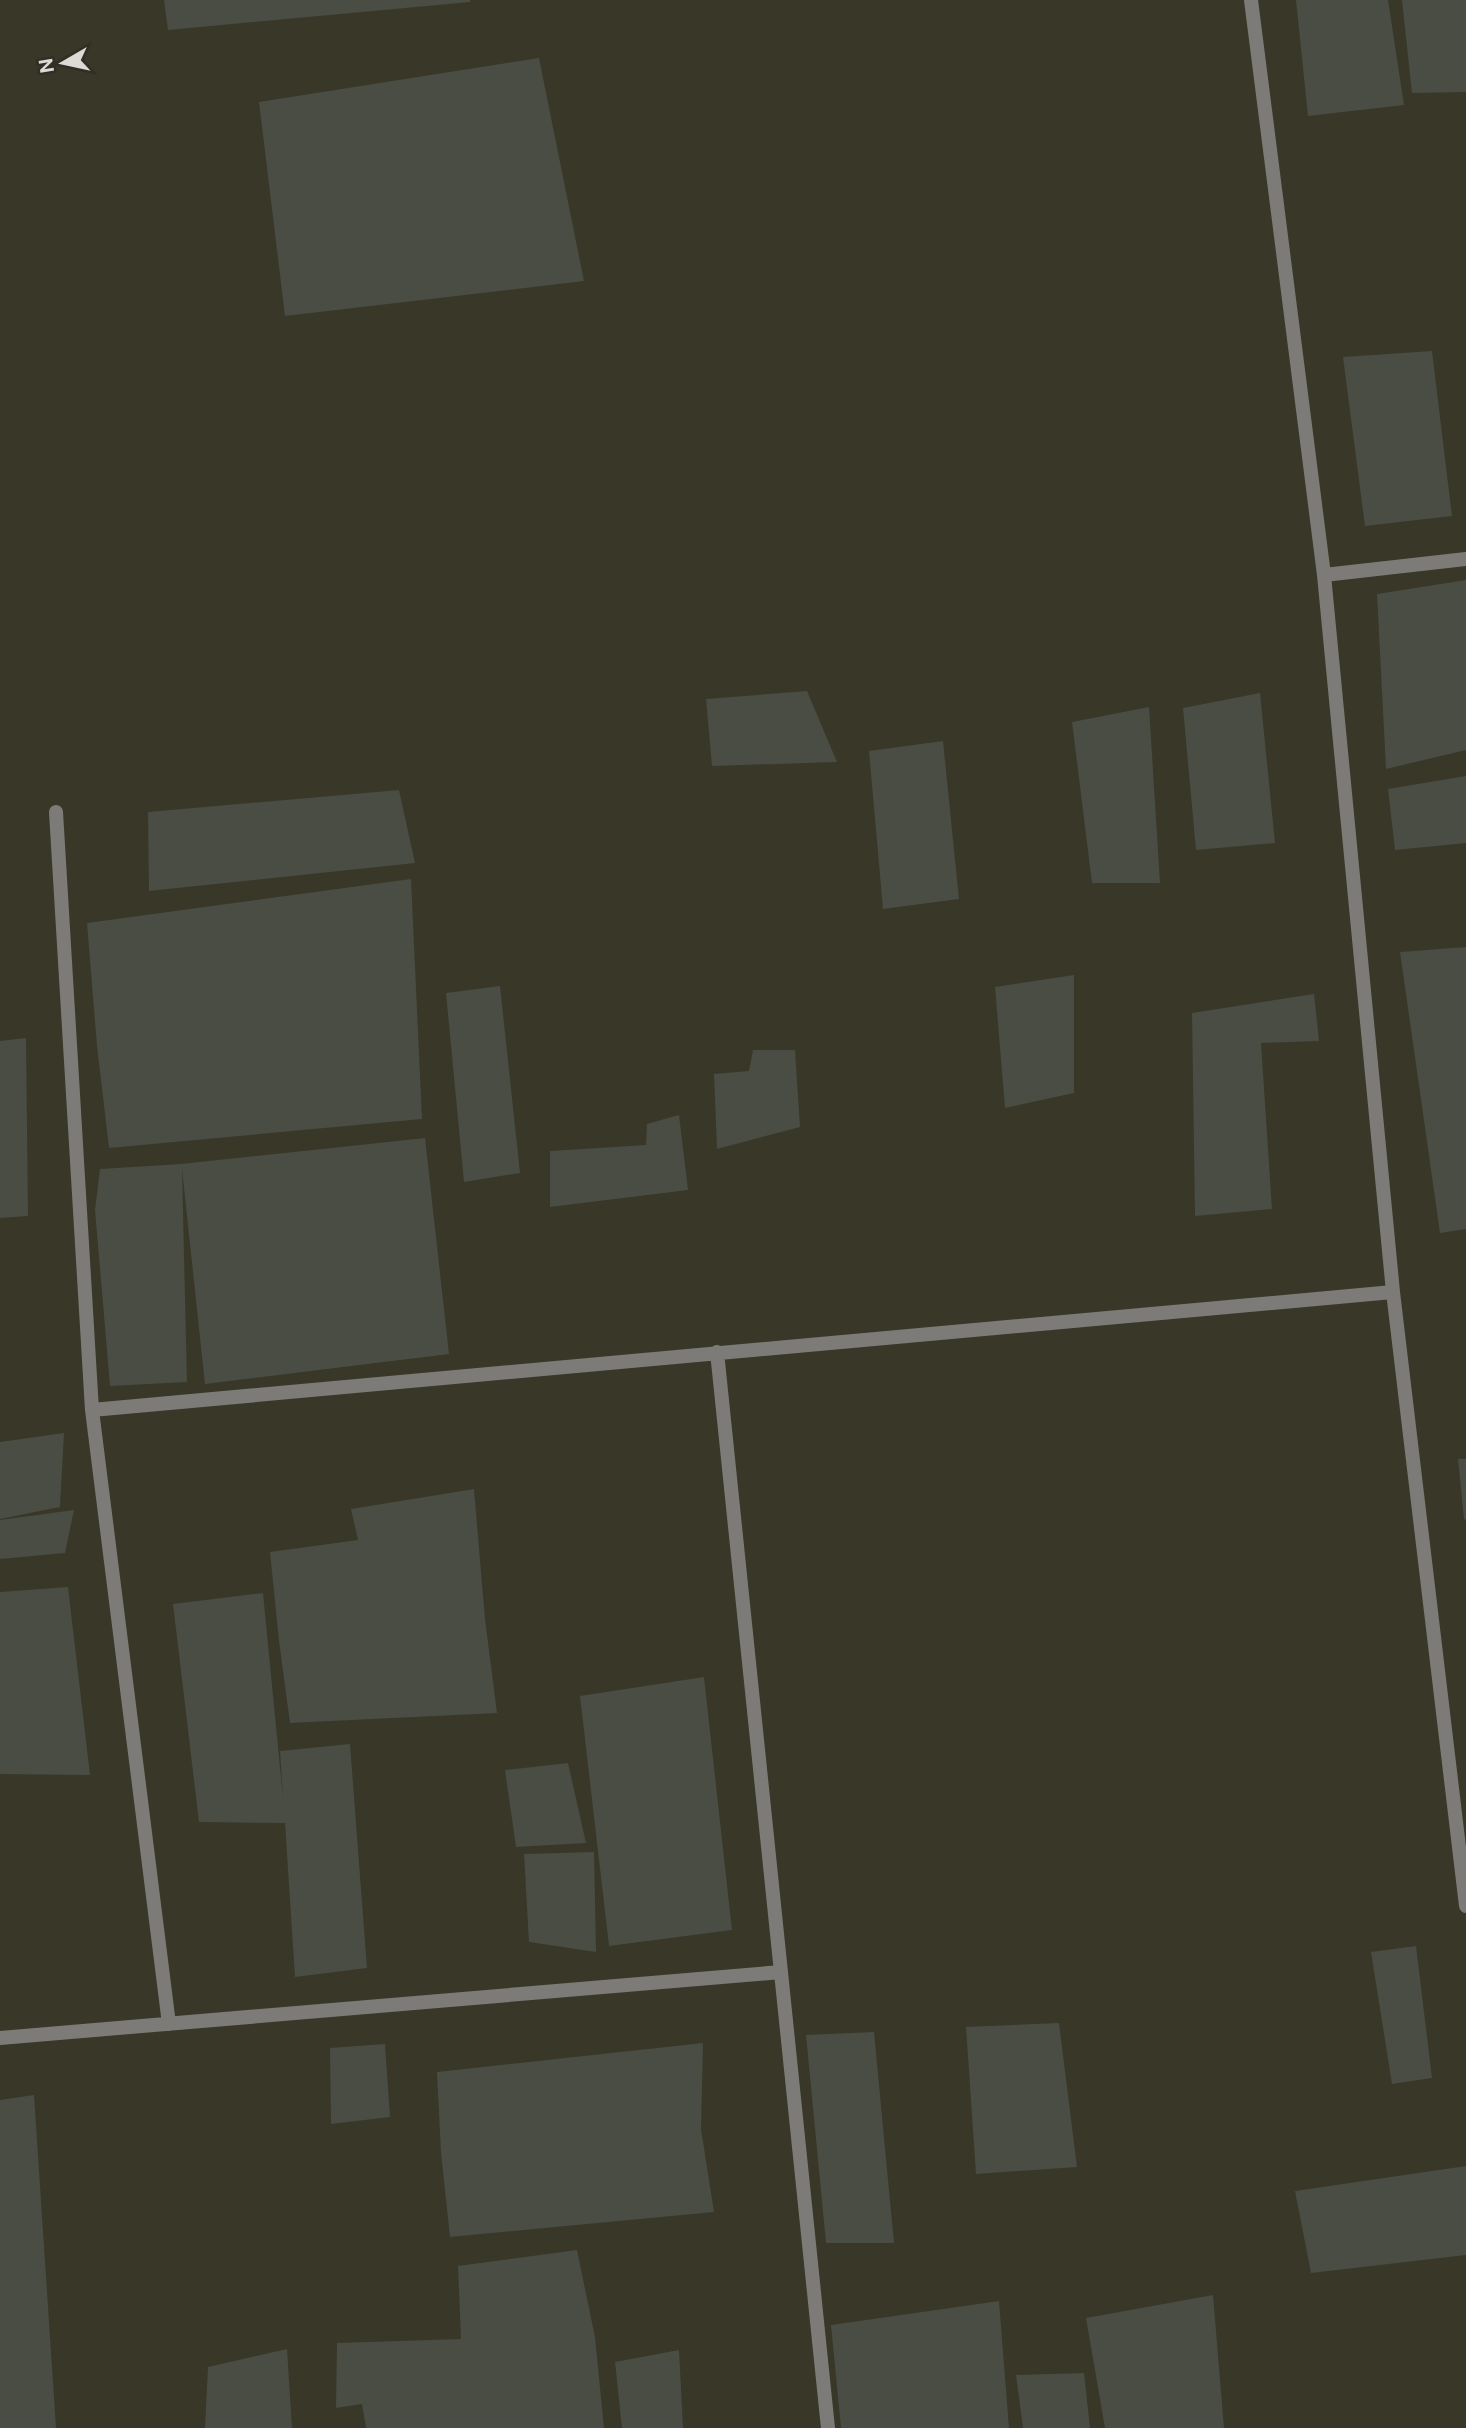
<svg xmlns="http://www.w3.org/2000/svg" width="1466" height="2428" viewBox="0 0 1466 2428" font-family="'Public Sans',sans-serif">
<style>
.built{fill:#393728}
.building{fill:#494d44}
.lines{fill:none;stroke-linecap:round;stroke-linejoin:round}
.minor{stroke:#7d7b77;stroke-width:14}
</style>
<rect width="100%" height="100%" fill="#302f26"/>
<path class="built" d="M0,0H1466V2428H0Z"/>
<path class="building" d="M164,0H470V2L168,30Z
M1296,0H1388L1404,105L1308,116Z
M1402,0H1466V92L1412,93Z
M539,58L584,281L285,316L259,102Z
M1432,351L1452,516L1365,526L1343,357Z
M1466,580V750L1386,769L1377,594Z
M807,691L837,762L712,766L706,699Z
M1260,693L1275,843L1196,850L1183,708Z
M1149,707L1160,883H1092L1072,722Z
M943,741L959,899L883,909L869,751Z
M1466,776V843L1395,850L1388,789Z
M399,790L415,863L149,891L148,812Z
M411,879L422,1119L109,1148L97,1046L87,923Z
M1466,947V1229L1440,1233L1400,952Z
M1074,975V1093L1005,1108L995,987Z
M500,986L520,1173L464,1182L446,993Z
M1314,994L1319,1041L1261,1043L1272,1209L1195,1216L1192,1013Z
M26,1038L28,1216L0,1218V1041Z
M753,1050H795L800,1127L717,1149L714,1074L749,1071Z
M679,1115L688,1190L550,1207V1151L646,1145L647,1124Z
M425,1138L449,1354L205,1384L182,1169L187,1382L110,1386L95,1210L100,1169L181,1164Z
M64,1433L60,1507L0,1519V1442Z
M1458,1459H1466V1519L1464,1520Z
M474,1489L485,1619L497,1713L290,1723L279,1641L270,1552L358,1540L351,1509Z
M74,1510L65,1553L0,1559V1520Z
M68,1587L90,1775L0,1774V1592Z
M263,1593L283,1798L280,1751L350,1744L367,1968L295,1977L285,1823L199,1822L173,1604Z
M704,1677L732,1930L609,1946L580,1696Z
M568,1763L586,1843L516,1847L505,1770Z
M594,1852L596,1952L529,1942L524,1854Z
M1416,1946L1432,2078L1392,2084L1371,1952Z
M1059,2023L1077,2167L976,2174L966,2027Z
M874,2032L894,2243H826L806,2035Z
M703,2043L701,2129L714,2212L450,2237L441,2153L437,2072Z
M385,2044L390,2117L331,2124L330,2048Z
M34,2095L56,2428H0V2100Z
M1466,2166V2255L1311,2273L1295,2191Z
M577,2250L595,2337L604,2428H366L362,2404L336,2408L337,2343L461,2339L458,2266Z
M1213,2295L1224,2428H1105L1086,2318Z
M999,2301L1009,2428H841L831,2325Z
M287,2349L292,2428H205L208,2367Z
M679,2350L683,2428H622L615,2362Z
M1084,2373L1090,2428H1023L1016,2375Z"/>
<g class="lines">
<path class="minor" d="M1251,0L1324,575L1393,1292L1466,1906
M1324,575L1466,559
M56,812L92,1410L169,2024
M717,1352L828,2428
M92,1410L1393,1292
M0,2038L781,1972"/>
</g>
<g transform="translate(63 63) rotate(261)" stroke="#302f26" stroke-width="5" paint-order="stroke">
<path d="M0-5L12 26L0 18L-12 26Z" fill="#dbdad5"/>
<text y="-10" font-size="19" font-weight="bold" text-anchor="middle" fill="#dbdad5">N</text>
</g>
</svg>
